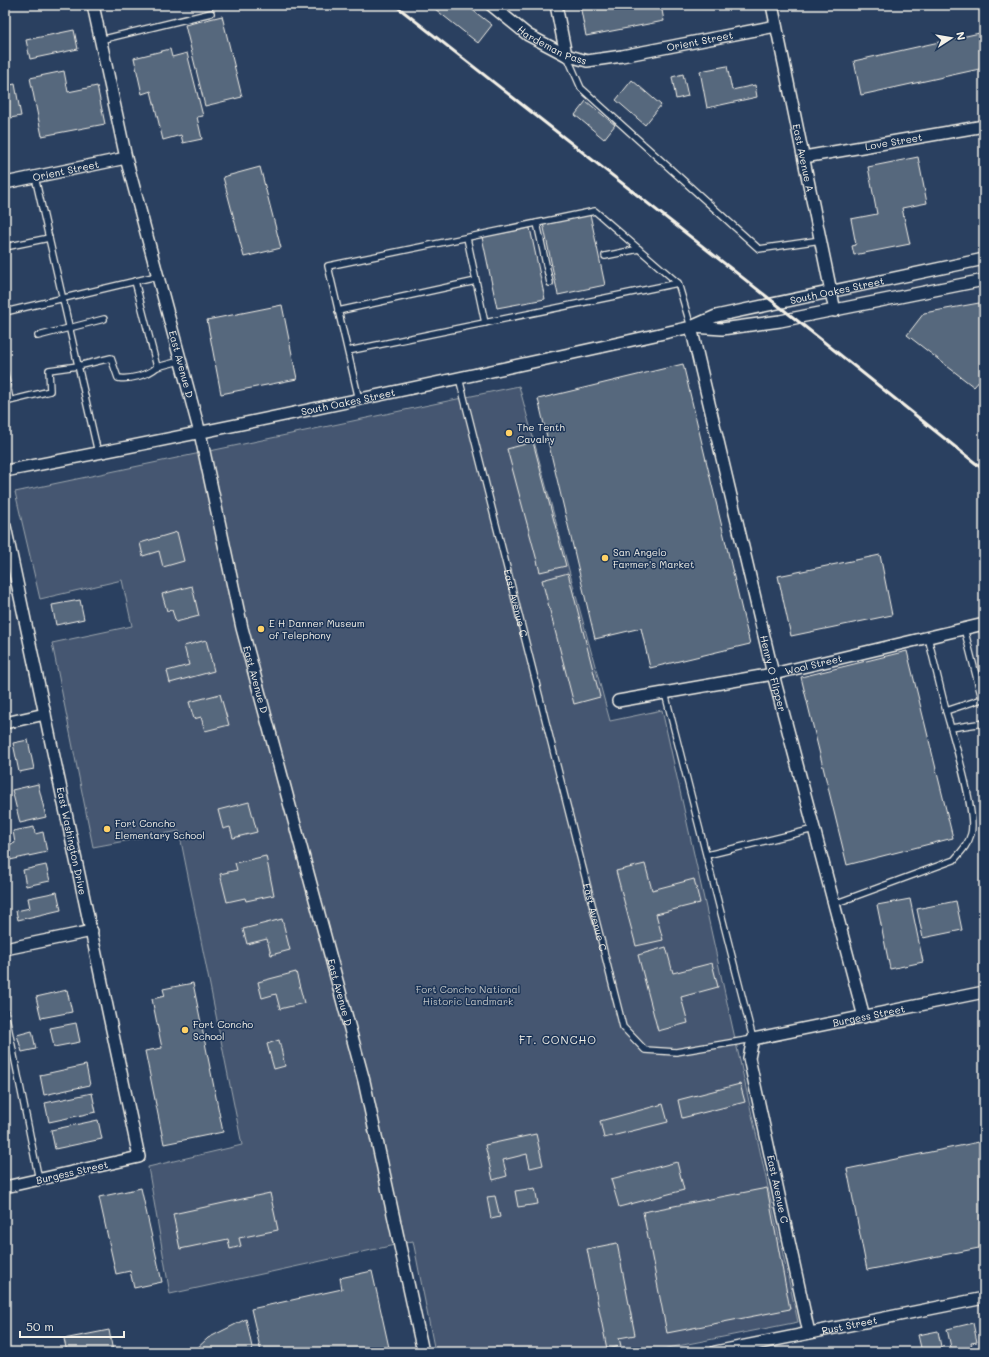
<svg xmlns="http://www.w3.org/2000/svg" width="989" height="1357" viewBox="0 0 989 1357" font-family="Mali,sans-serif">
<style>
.green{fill:#445771;stroke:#9ca4ac}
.building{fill:#56677d;stroke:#f4f1e8}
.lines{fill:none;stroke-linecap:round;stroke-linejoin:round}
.lane-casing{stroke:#f4f1e8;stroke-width:8}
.street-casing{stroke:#f4f1e8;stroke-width:14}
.lane{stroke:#1d3557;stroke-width:5.5}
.street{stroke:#1d3557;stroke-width:11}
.rail{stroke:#f4f1e8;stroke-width:3}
.poi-dot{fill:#ffd166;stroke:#1d3557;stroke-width:1.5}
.labels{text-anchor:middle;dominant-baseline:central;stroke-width:3;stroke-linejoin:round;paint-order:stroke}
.street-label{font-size:10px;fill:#f4f1e8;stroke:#1d3557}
.poi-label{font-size:10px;fill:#f4f1e8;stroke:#1d3557;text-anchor:start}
.park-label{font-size:10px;fill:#bfc3c4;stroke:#1d3557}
.neighbourhood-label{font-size:11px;letter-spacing:1px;fill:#f4f1e8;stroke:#1d3557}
</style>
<rect width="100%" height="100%" fill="#2a4060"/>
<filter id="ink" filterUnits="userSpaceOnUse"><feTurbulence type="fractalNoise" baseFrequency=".025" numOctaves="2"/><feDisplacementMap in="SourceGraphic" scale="8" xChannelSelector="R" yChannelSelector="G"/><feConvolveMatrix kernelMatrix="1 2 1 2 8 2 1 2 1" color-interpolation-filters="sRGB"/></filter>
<g filter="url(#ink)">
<path class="green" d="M519,386L610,721L662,710L798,1322L648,1352H435L413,1241L170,1294L148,1167L242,1145L179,831L93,847L52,643L132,626L122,580L40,599L15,492Z"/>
<path class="building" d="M430,5H466L492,25L478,43Z
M580,5H661L664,21L586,36Z
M222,16L242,97L205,106L185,25Z
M74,30L78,49L30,59L26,40Z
M984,32V68L861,95L854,61Z
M170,49L172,57L187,53L203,116L197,117L202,139L183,143L181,135L163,140L151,91L142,94L134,58Z
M727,66L732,90L755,85L757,97L707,108L700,71Z
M64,71L68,92L97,86L105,124L42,136L30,78Z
M683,74L688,96L676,99L672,77Z
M632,80L661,105L645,125L616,100Z
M15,84L21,116L5,119V86Z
M586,101L615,125L604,139L575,115Z
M918,157L927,203L902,208L910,244L854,255L852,246L856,245L851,219L877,214L868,167Z
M260,167L281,248L244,257L223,177Z
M590,214L605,285L558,295L543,223Z
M530,228L545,299L497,308L482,237Z
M979,303L984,306V381L981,379L974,387L907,335L924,313Z
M282,305L297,379L221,394L207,320Z
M683,364L750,644L650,668L641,628L595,639L538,399Z
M533,442L566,566L540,572L507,449Z
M177,532L184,561L163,567L159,551L143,556L140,543Z
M880,555L892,615L791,636L778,576Z
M568,573L600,697L574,704L542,580Z
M192,586L199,616L176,622L172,610L167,611L162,594Z
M80,600L84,619L56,625L52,605Z
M206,640L214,671L170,683L167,671L189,665L184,646Z
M907,651L953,838L847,865L801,677Z
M220,694L229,725L205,731L201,717L194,719L189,702Z
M28,740L34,769L19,772L13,743Z
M38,784L46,817L20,823L12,790Z
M249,802L257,832L233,838L230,827L223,829L218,810Z
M34,827L35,834L43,832L47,852L10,860L7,845L15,843L13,831Z
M266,856L274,895L246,901L245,898L227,902L220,874L237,870L235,863Z
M645,864L652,890L694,879L700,903L656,914L663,940L636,946L616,871Z
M46,865L50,881L26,886L23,870Z
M57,892L61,910L18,920L16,911L30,908L28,898Z
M910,899L923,962L890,969L877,905Z
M956,901L962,930L923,938L917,909Z
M282,919L290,950L271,955L267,939L247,944L243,929Z
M666,947L673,973L712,963L718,987L681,997L688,1023L658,1031L638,955Z
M296,972L304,1003L280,1009L276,994L262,998L258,982Z
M193,983L223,1132L164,1144L145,1051L162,1048L152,999L165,996L163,989Z
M67,990L72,1012L41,1018L36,997Z
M76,1023L80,1042L54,1047L50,1028Z
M32,1031L36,1049L22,1052L17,1035Z
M279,1040L285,1066L274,1069L267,1044Z
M86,1065L90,1085L44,1095L40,1075Z
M740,1084L745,1102L682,1118L678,1100Z
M92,1093L96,1112L49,1122L45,1103Z
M663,1104L668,1122L604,1138L600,1121Z
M98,1120L102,1139L55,1149L51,1130Z
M536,1134L543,1165L530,1168L527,1154L503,1160L507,1176L493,1180L485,1145Z
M984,1141V1247L867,1270L847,1169Z
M677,1162L684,1190L619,1207L611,1179Z
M141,1188L162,1282L134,1288L130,1271L116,1274L99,1197Z
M535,1188L538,1204L518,1207L515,1191Z
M767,1188L790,1309L667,1333L643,1212Z
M270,1193L278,1230L239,1238L241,1246L230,1249L228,1239L180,1249L173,1214Z
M495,1196L500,1217L491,1219L487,1197Z
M617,1243L635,1335L619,1338L621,1346L607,1349L587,1249Z
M372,1271L390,1352H261L251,1309L342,1289L340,1278Z
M246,1319L253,1352H193L208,1338Z
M973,1323L977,1342L971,1343L973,1352H952L947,1329Z
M109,1330L113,1352H67L64,1339Z
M938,1331L942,1352H922L918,1335Z"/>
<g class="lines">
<defs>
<g id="lane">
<path d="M100,40L211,13"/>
<path d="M567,56L581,88L759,249L821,240"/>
<path d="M35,177L98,453"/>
<path d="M537,223L550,283"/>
<path d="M467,238L485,323"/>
<path d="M5,247L49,238"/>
<path d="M605,256L639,249"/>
<path d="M338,311L476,281"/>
<path d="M5,312L157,276"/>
<path d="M38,336L104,319"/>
<path d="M348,351L678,283"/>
<path d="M157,367L180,361"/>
<path d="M5,374L10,400"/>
<path id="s1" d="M459,378L623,1027L645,1050L676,1052L753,1039L665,693"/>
<path d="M359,400L328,266L595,211L678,283L691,327"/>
<path d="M5,402L50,391L49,370L78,366L111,358L118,378C130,380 148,375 157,367L135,281"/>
<path d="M928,637L946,711L982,699L964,628"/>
<path d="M951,728L984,723"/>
<path d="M707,855L814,829"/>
<path d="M834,904L954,860C961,852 968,845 971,834C977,814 953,736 946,711"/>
<path d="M5,1011L39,1180"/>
</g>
<g id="street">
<path id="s2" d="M93,5L126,158L200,433L242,628L364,1081L423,1352"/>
<path id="s3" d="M491,5L528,35L566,55L587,61L622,56L776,26"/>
<path d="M556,5L566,55"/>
<path id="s4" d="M772,5L835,311"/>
<path id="s5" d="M804,157L984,126"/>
<path id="s6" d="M5,183L126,158"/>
<path id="s7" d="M691,327L773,674L864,1017"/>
<path d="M693,327L722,329L780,321L984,280"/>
<path id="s8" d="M5,471C234,427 463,378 691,327L716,316L984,259"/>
<path id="s9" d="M5,526L139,1157L5,1187"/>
<path id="s10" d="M618,701L773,674L984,624"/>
<path d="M5,723L45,714"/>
<path d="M5,949L92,931"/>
<path id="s11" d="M809,1333L749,1058L753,1039L984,992"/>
<path id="s12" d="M715,1352L984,1298"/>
</g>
</defs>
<use href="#lane" class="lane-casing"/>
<use href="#street" class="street-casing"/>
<use href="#lane" class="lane"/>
<use href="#street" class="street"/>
<path class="rail" d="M395,5L794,318L984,470"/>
</g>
</g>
<g class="poi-dot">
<circle cx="509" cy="433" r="4"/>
<circle cx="605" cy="558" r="4"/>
<circle cx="261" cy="629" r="4"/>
<circle cx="107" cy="829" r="4"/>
<circle cx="185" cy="1030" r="4"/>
</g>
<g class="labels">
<g class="street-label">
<text stroke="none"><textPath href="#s3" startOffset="227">Orient Street</textPath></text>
<text stroke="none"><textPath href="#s3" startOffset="74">Hardeman Pass</textPath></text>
<text stroke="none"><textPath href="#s5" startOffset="91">Love Street</textPath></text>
<text stroke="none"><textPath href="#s4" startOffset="156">East Avenue A</textPath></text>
<text stroke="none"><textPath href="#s6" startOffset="62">Orient Street</textPath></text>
<text stroke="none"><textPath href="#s8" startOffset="852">South Oakes Street</textPath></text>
<text stroke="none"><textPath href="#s2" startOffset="370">East Avenue D</textPath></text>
<text stroke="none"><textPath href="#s8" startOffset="350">South Oakes Street</textPath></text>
<text stroke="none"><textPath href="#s1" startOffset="232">East Avenue C</textPath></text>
<text stroke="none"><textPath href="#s10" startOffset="199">Wool Street</textPath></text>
<text stroke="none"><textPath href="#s7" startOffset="356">Henry O Flipper</textPath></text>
<text stroke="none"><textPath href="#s2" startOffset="694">East Avenue D</textPath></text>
<text stroke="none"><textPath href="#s9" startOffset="322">East Washington Drive</textPath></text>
<text stroke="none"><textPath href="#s1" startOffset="556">East Avenue C</textPath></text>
<text stroke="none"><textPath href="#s2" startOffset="1018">East Avenue D</textPath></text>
<text stroke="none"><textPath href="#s11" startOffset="419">Burgess Street</textPath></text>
<text transform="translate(72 1172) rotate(-13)">Burgess Street</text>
<text transform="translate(778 1189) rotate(78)">East Avenue C</text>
<text stroke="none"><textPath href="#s12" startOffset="137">Rust Street</textPath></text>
</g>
<g class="poi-label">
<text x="517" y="427">The Tenth<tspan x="517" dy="12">Cavalry</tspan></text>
<text x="613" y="552">San Angelo<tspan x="613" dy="12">Farmer's Market</tspan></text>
<text x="269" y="623">E H Danner Museum<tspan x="269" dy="12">of Telephony</tspan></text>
<text x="115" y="823">Fort Concho<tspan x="115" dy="12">Elementary School</tspan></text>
<text x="193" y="1024">Fort Concho<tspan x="193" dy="12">School</tspan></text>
</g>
<g class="park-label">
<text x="468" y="989">Fort Concho National<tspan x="468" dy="12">Historic Landmark</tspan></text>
</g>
<g class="neighbourhood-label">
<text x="558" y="1039">FT. CONCHO</text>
</g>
</g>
<rect width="989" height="1357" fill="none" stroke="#1d3557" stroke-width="20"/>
<rect x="10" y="10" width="969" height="1337" fill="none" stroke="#f4f1e8" stroke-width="1.5" filter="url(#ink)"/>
<g transform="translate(951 38) rotate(78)" stroke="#1d3557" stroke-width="3" paint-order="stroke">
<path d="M0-3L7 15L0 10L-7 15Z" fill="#f4f1e8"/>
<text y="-6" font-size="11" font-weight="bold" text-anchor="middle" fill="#f4f1e8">N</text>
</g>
<path d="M20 1331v6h104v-6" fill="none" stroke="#f4f1e8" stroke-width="2"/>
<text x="26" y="1331" font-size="12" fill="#f4f1e8" stroke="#1d3557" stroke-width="3" paint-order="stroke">50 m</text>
</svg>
